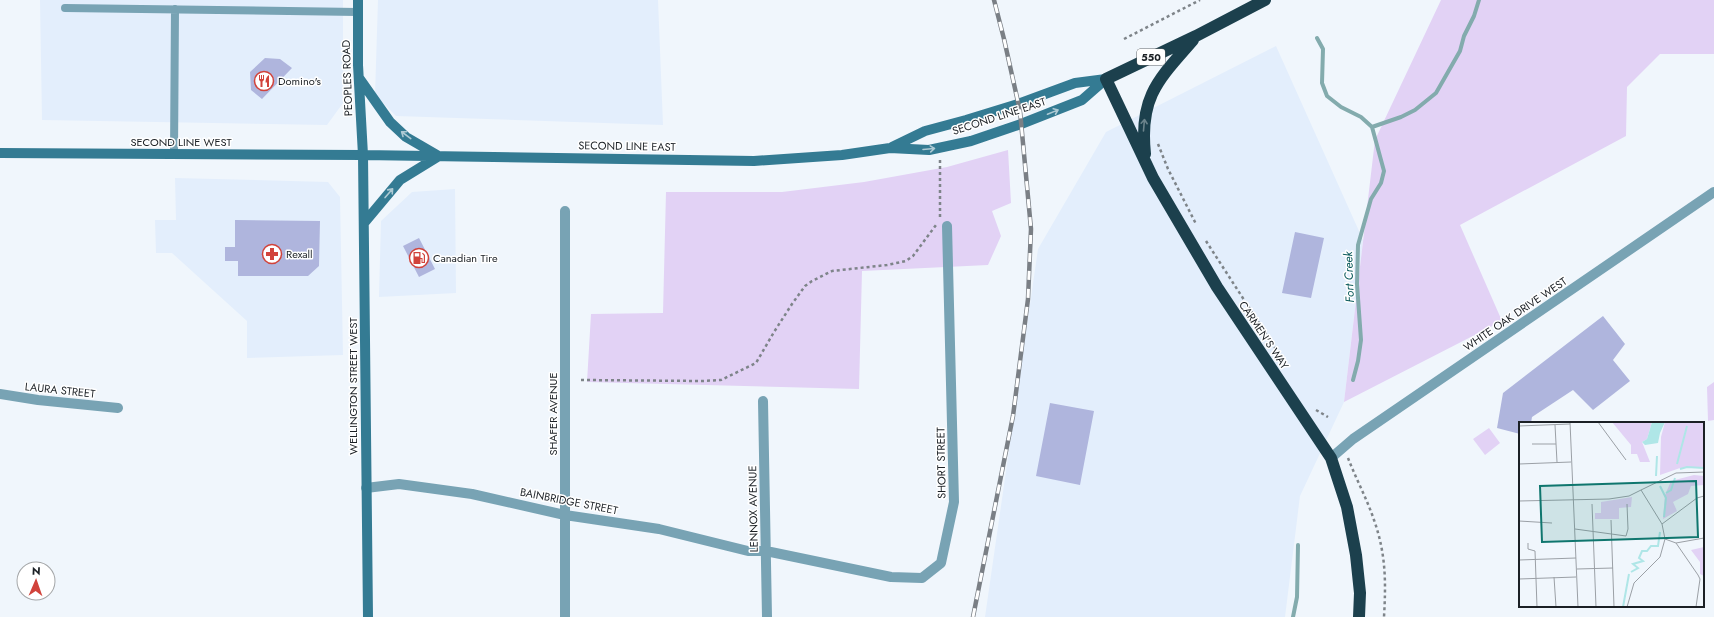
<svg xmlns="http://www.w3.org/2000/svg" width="1714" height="617" viewBox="0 0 1714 617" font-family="Jost,sans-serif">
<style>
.built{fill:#e3eefc}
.green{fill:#e2d2f5}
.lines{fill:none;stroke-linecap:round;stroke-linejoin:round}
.stream{stroke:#83abad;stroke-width:4}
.building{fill:#afb5dd}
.path{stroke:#7e8489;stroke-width:2.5;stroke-dasharray:3 3;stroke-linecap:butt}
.lane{stroke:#78a3b4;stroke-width:8}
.street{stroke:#78a3b4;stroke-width:10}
.secondary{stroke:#347b93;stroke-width:10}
.highway{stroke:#1c404d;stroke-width:12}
.rail-casing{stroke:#7a7f85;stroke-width:4.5}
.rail{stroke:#fff;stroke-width:3;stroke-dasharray:9;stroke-linecap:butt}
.oneway{stroke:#aecad4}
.oneway2{stroke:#6b838b}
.labels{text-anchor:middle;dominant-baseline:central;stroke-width:3;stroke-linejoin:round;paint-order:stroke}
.shield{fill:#fff;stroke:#5f6366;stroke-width:1}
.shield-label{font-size:10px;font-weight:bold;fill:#1b2025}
.street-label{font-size:11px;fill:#1b2025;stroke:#fff}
.poi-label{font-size:11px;fill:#1b2025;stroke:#fff;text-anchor:start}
.water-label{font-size:12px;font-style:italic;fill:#0b5a5c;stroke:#fff}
.inset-river{fill:none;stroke:#afe6e7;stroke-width:2}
.inset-road{fill:none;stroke:#9ba0a6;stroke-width:1}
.view{fill:#0f766e;fill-opacity:0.15;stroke:#0f766e;stroke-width:2}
.inset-edge{fill:none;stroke:#1b2025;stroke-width:2}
</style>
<rect width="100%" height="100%" fill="#f0f6fc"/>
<path class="built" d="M40,0H343V103L327,125L42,120Z
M378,0H658L663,125L396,116L375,95Z
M1276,46L1363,240L1344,402L1300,496L1285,617H985L1038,249L1106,132Z
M175,178L328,182L340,197L343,355L247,358V321L172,253H156L155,220H176Z
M455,189L456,293L379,297L381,221L412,192Z"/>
<path class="green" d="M1441,0H1714V54H1660L1627,87L1626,136L1460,225L1502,321L1344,402L1375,140Z
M1008,150L1011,203L992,211L1001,236L988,265L862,271L859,389L587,382L591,314L663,313L666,192H782L864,182L947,167Z
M1714,382V420L1708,421L1707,387Z
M1489,428L1500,443L1485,455L1473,439Z"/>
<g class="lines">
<path class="stream" d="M1317,38L1323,49L1322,83L1327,96L1341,107L1361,117L1372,127L1384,171L1381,183L1371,199L1358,245L1357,284L1361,340L1358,361L1353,380
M1372,127L1401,117L1415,110L1436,93L1460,51L1464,36L1474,16L1479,0
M1293,617L1297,597L1298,545"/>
</g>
<path class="building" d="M265,58L280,59L292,68L262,99L251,90L250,72Z
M235,220L320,221L319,266L308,276H238V261H225V247H235Z
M1295,232L1324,238L1311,298L1282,293Z
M419,238L435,269L419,277L403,246Z
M1603,316L1625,344L1613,360L1630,381L1593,410L1573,390L1532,417L1531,423H1520V434L1497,428L1503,393Z
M1050,403L1094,411L1080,485L1036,476Z"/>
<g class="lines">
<path class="path" d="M1124,39L1200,0
M1158,144L1168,169L1196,224
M940,217V160
M1206,241L1279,354
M581,380L702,381L721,380L756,363L774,332L792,304L805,286L812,281L832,271L887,265L906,261L913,256L936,225
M1316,410L1328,417
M1348,458C1356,479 1367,499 1374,520C1386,554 1386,582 1384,617"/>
<path class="lane" d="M65,8L358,12
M174,154L175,9"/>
<path class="street" d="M565,211V617
M0,394L38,400L118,408
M763,401L767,617
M1331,458L1353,439L1714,192
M366,488L399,484L472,494L565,515L659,529L748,551H766L891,577L922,578L941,563L954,502L947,226"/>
<path class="secondary" d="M358,0V65L363,155L368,617
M359,78L390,122L406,137L437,155
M892,147L925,131L966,120L1018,104L1075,83L1106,79
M0,153L363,155L754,161L842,155L890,148L929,150L971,141L1021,124L1082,100L1106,79
M364,223L400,180L439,156"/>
<path class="highway" d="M1265,0L1196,36L1106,79L1153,178L1217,287L1331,458L1347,507L1356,555L1360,593L1359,617
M1145,154C1139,97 1158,80 1193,40"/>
<defs>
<path id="rail" d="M973,617L1013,416L1028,299L1031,229L1020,111L1004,39L994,0"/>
</defs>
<use href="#rail" class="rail-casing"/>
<use href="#rail" class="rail"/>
</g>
<defs><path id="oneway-shaft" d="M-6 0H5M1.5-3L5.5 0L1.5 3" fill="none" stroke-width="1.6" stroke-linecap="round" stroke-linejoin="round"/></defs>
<g class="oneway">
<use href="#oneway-shaft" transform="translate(1053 112) rotate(-22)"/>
<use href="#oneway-shaft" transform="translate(406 135) rotate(-143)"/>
<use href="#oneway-shaft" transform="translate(929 149) rotate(-5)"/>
<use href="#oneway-shaft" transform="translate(389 193) rotate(-49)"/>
</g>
<use class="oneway2" href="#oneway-shaft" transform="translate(1144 125) rotate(-85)"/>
<defs>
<symbol id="restaurant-ring" viewBox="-11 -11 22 22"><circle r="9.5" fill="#fff" stroke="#d1433b" stroke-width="1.5"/><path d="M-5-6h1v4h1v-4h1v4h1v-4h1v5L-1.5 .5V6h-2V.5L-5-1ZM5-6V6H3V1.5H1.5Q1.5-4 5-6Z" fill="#d1433b"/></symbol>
<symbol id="pharmacy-ring" viewBox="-11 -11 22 22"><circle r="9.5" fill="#fff" stroke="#d1433b" stroke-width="1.5"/><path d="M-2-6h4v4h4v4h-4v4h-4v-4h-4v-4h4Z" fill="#d1433b"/></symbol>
<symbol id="fuel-ring" viewBox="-11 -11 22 22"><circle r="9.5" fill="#fff" stroke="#d1433b" stroke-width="1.5"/><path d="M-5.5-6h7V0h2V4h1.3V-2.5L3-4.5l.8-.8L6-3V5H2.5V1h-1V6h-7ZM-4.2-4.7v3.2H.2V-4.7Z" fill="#d1433b"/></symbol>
</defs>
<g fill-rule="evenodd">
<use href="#restaurant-ring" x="253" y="70" width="22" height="22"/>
<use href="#pharmacy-ring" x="261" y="243" width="22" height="22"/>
<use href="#fuel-ring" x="408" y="247" width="22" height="22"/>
</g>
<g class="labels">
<rect class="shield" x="1137" y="49" width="28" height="16" rx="3"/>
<g class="shield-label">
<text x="1151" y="57">550</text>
</g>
<g class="street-label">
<text transform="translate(347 78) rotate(-92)">PEOPLES ROAD</text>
<text transform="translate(999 116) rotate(-18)">SECOND LINE EAST</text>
<text x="181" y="142">SECOND LINE WEST</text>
<text transform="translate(627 146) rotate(1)">SECOND LINE EAST</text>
<text transform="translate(1515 314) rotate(-34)">WHITE OAK DRIVE WEST</text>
<text transform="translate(1264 335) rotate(56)">CARMEN'S WAY</text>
<text transform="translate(353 386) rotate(-90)">WELLINGTON STREET WEST</text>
<text transform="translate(60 390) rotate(6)">LAURA STREET</text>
<text transform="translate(553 414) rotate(-90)">SHAFER AVENUE</text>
<text transform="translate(941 463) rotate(-91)">SHORT STREET</text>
<text transform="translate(569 501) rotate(11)">BAINBRIDGE STREET</text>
<text transform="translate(753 509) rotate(-91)">LENNOX AVENUE</text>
</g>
<g class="poi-label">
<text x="278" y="81">Domino's</text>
<text x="286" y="254">Rexall</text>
<text x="433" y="258">Canadian Tire</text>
</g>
<g class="water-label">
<text transform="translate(1349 277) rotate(-92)">Fort Creek</text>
</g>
</g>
<g transform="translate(1519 422)">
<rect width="185" height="185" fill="#f0f6fc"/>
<path d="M93,0H133L128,17L123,20L131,40H121L118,32H112V23ZM146,0H185V46H161L141,53L142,15ZM175,53L185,54V63L172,64L169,72L154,80L158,89L144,97L146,73L152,59ZM113,75L112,85L100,86V97H76V91H82V80ZM185,125V154L181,152V140L172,128Z" fill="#e2d2f5"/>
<path d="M133,0H146L141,11L139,21L126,23L123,20L128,17Z" fill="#afe6e7"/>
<path class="inset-river" d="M158,42L168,4M161,47L168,45L185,46M137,54L138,34M141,64L147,76L145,95M147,71L152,68L156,56M112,150L119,146L114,142L124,139L120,136L123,129H128L132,124H139L141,110M104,185L110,152"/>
<path class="inset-road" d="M51,0L59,185M79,0L107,38M36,3L38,40M0,4L51,2M13,22H37M0,42L52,40M0,79L90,77L110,74L122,68M73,82L77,185M92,98L95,185M0,99L33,101M143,102L178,76L185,74M56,107L107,114L109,107L108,82M146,117L157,121L179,153L181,157L177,185M9,121V127L16,129L18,185M157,121L185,116M0,138L57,136M58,147L94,146M35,155L37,185M0,157L57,155M108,185L115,161L141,135L146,117L143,102L122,68L157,51L185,50"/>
<path class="view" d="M177,59L179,115L23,120L21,64Z"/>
<rect width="185" height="185" class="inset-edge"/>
</g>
<g transform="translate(36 581) rotate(2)"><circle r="19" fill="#ffffff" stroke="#a4a6a8"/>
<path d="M0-3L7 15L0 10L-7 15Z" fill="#d1433b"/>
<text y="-6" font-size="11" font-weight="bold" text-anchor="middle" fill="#1b2025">N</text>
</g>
</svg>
